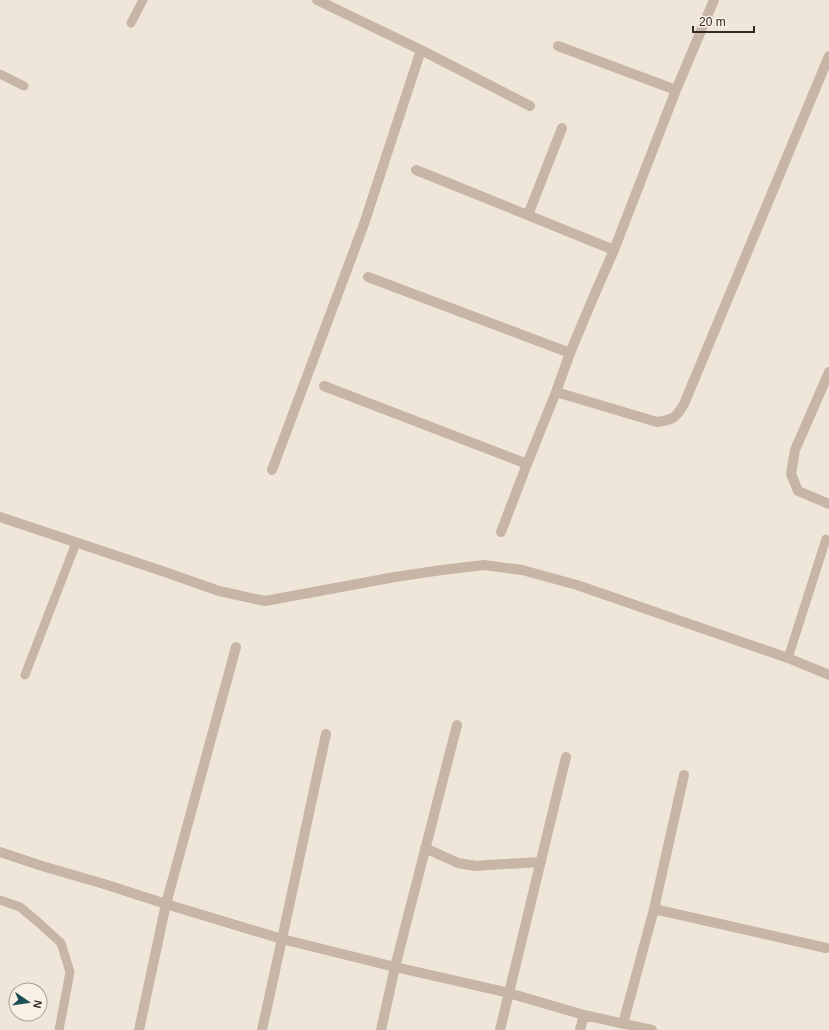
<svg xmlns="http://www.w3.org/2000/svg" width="829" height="1030" viewBox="0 0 829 1030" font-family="Helvetica,sans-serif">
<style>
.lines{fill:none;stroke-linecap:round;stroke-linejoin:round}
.lane{stroke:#c7b5a6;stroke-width:9}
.street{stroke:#c7b5a6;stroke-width:10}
</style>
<rect width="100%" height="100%" fill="#f0e5d9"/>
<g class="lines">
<path class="lane" d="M131,23L143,0
M0,74L24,86
M788,658L826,539
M25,675L76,543
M0,900L20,907L38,922L61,943L70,972L59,1030"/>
<path class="street" d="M317,0L421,50L530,106
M558,46L676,90
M416,170L614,250
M528,215L562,128
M368,277L570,353
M829,372L795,450L791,474L798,491L829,504
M324,386L527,464
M556,392L657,422C673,420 676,418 684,404L829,56
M272,470L364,224L421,50
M0,517L165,572L219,591L265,601L395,577L442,570L484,565L522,570L577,585L788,658L829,675
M501,532L527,464L556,392L570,353L593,298L614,250L676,90L714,0
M425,848L458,863L476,866L488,865L541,862
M0,852L42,866L104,884L166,904L282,939L395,967L509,993L584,1015L652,1030
M654,909L826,948
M623,1024L654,909L684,775
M139,1030L166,904L236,647
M262,1030L282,939L326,734
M381,1030L395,967L457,725
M500,1030L566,757
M580,1030L584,1015"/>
</g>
<g transform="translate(28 1002) rotate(103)"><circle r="19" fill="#f8efe5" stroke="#a9a099"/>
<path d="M0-3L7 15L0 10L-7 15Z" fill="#1e4f52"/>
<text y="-6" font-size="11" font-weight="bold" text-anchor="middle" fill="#332a26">N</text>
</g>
<path d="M693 26v6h61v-6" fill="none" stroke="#332a26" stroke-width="2"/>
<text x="699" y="26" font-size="12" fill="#332a26" stroke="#f8efe5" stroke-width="3" paint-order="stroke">20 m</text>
</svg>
